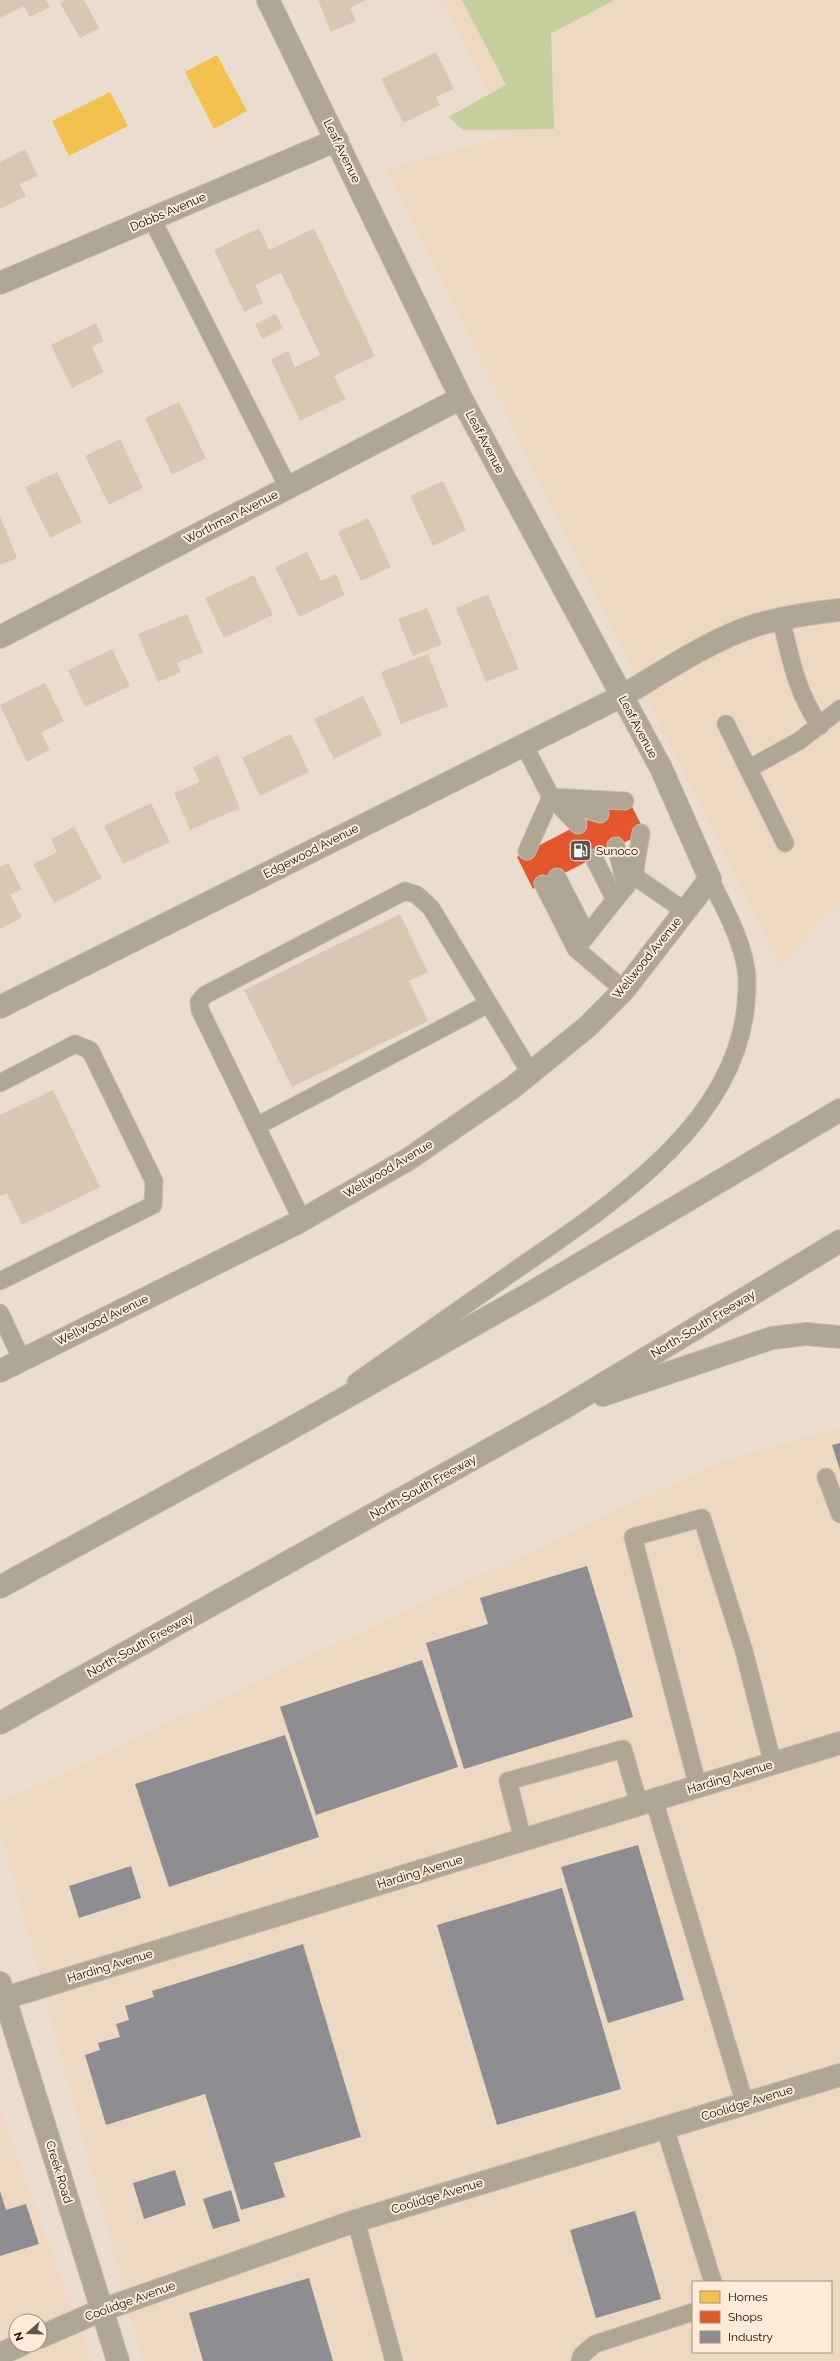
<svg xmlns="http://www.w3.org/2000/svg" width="840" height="2361" viewBox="0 0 840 2361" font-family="Raleway,sans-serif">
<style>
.built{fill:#edd8c2;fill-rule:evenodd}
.green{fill:#c7cf9e}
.homes{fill:#f2c14e}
.shops{fill:#e4572e}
.industry{fill:#8d8d92}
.building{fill:#d8c7b3}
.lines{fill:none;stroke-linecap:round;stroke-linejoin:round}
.lane-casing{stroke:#c5bbb2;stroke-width:19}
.street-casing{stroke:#c5bbb2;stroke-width:24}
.secondary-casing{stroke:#c5bbb2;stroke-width:24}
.highway-casing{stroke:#c5bbb2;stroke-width:24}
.lane{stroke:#afa694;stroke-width:17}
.street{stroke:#afa694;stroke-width:22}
.secondary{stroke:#afa694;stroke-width:22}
.highway{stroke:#b0a695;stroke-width:22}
.labels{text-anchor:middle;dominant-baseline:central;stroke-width:4;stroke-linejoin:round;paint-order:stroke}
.street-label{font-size:12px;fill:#110a04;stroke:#feecd9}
.poi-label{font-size:12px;fill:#110a04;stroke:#feecd9;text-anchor:start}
</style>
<rect width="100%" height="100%" fill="#eaddd0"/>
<path class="built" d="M440,0H840V902L780,968L386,169L510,135Z
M840,1427V2361H143L0,1827V1803L717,1463ZM693,2282H831V2352H693Z
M0,2110L91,2361H0ZM16,2321H40V2345H16Z"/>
<path class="green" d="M462,0H615L551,33L554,129L463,130L448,117L506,85Z"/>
<path class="homes" d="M217,55L247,111L214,129L185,72Z
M110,92L128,126L69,156L52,121Z"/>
<path class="shops" d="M628,799L645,832L533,889L517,857Z"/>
<path class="industry" d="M840,1443V1470L832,1445Z
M587,1566L633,1717L464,1769L426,1643L488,1624L480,1598Z
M422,1660L458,1767L316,1815L280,1707Z
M285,1735L319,1837L169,1887L135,1784Z
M638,1845L684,2000L608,2023L561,1867Z
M131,1866L141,1898L79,1918L69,1886Z
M562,1888L621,2089L497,2125L437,1925Z
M303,1944L361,2137L274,2163L285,2197L241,2210L205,2094L106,2125L85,2055L100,2050L98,2043L120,2037L116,2024L129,2020L125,2006L154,1997L152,1991Z
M175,2170L186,2205L144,2219L133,2183Z
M231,2190L240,2221L213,2229L203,2199Z
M0,2191L6,2210L26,2204L39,2244L0,2256Z
M635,2211L661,2299L596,2318L570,2230Z
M309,2278L333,2361H203L189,2313Z"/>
<path class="building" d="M0,0H46L50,7L30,17L24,6L0,18Z
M66,0H84L99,28L80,38L60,3Z
M318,0H367L350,8L356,21L331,32Z
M436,52L454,89L436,97L440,105L403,123L381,79Z
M25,149L38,176L20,184L26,196L0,209V162Z
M259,228L269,250L314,228L375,356L334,376L346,399L300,421L271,360L288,351L295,367L320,355L281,273L255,285L263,303L244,312L214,250Z
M276,314L283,328L262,339L255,324Z
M96,323L104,341L92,347L104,372L72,388L51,345Z
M179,402L206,458L172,475L145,418Z
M120,439L143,488L109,505L85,456Z
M57,472L82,522L50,538L25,487Z
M443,481L466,530L433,546L410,496Z
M0,516L17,558L0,565Z
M368,518L391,567L361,581L338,532Z
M307,552L321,581L336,574L345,595L299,617L275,567Z
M254,575L273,615L224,638L205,598Z
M488,594L519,669L486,682L456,608Z
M427,608L442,644L413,656L398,619Z
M187,614L203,652L177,663L181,672L158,682L138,634Z
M112,649L130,686L85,707L68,670Z
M428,654L448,706L401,724L381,672Z
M45,683L64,721L41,733L50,750L27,762L0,705Z
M363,696L382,735L334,759L314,719Z
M291,734L309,772L260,796L242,758Z
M218,755L240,808L190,830L174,793L200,782L193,767Z
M151,803L170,842L123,864L104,826Z
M74,827L102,878L54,903L33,864L57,852L51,839Z
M8,863L22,889L10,895L22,917L0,929V867Z
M400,914L428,972L409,981L428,1021L292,1087L244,990Z
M53,1090L100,1187L22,1225L7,1193L0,1196V1115Z"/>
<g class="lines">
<defs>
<path id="lane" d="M152,219L288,487
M781,619C791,660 796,691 820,726
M726,724L785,843
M524,745L551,797L578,825
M748,769L799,741L840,709
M551,797L625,801
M570,804L600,814
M616,846L626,887
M527,851L551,797
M594,858L615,900
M634,876L641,833
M557,877L587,935
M543,884L576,949
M624,990L576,949L634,876L685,911
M0,1083L75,1044L90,1050L154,1181L153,1205L0,1281
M257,1126L488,1004
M302,1220L200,1010L199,1002L205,995L405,891L417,895L431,908L531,1074
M0,1313L22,1360
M356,1382C407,1346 458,1310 510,1274C603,1209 736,1128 746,1003C747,992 748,980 746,969C741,937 724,908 710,879
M826,1477L840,1514
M698,1787L633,1537L702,1518L744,1651L773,1764
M654,1800L745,2104
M523,1840L508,1781L623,1749L639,1804
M665,2128L713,2282
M356,2221L394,2361
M580,2361L582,2355L595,2344L693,2312"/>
<path id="street" d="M0,283L337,140
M0,637L461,398
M0,1007L622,696C665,671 708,641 756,625C784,617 812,613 840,610
M0,1371L295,1224L407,1160L512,1088L587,1027L624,990L710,879L661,768L461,398L268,0
M40,2337L102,2310L352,2222L840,2075
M0,2354L21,2345"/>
<path id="secondary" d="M0,1983L118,2361
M5,1998L840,1743"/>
<path id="highway" d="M603,1395L772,1338L806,1334L840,1337
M0,1587L279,1435L529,1294L840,1110
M0,1723L562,1409L840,1241"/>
</defs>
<use href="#lane" class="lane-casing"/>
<use href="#street" class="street-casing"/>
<use href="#secondary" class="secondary-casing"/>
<use href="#highway" class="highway-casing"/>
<use href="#lane" class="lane"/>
<use href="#street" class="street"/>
<use href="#secondary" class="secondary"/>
<use href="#highway" class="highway"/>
</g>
<defs>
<symbol id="fuel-square" viewBox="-11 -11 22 22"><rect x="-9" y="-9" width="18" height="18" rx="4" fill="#5d544b" stroke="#feecd9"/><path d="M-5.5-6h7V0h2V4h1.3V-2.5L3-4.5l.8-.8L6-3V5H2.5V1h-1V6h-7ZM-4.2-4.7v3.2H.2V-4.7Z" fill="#fff"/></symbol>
</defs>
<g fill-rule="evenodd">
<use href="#fuel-square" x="568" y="838" width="25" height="25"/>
</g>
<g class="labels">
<g class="street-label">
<text transform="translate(342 151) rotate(64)">Leaf Avenue</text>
<text transform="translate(168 212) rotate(-23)">Dobbs Avenue</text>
<text transform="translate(485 442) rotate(62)">Leaf Avenue</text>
<text transform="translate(231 517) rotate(-27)">Worthman Avenue</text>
<text transform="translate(638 727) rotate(62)">Leaf Avenue</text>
<text transform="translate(311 851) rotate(-27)">Edgewood Avenue</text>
<text transform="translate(647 958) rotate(-51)">Wellwood Avenue</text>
<text transform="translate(388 1169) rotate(-31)">Wellwood Avenue</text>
<text transform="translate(102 1320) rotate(-26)">Wellwood Avenue</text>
<text transform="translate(703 1324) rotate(-31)">North-South Freeway</text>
<text transform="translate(423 1487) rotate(-29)">North-South Freeway</text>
<text transform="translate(140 1645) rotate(-29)">North-South Freeway</text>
<text transform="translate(730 1777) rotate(-17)">Harding Avenue</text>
<text transform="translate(420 1872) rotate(-17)">Harding Avenue</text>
<text transform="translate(110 1966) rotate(-17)">Harding Avenue</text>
<text transform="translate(747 2103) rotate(-17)">Coolidge Avenue</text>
<text transform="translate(59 2172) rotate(73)">Creek Road</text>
<text transform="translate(437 2196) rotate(-17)">Coolidge Avenue</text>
<text transform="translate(130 2301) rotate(-20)">Coolidge Avenue</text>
</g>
<g class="poi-label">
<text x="596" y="851">Sunoco</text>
</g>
</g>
<rect x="692" y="2281" width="140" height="72" fill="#feecd9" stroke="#9f9284"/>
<rect x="700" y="2291" width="20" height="12" fill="#f2c14e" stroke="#9f9284"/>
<text x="728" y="2301" font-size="12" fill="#110a04">Homes</text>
<rect x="700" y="2311" width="20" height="12" fill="#e4572e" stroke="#9f9284"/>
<text x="728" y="2321" font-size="12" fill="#110a04">Shops</text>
<rect x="700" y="2331" width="20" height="12" fill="#8d8d92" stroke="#9f9284"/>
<text x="728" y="2341" font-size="12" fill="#110a04">Industry</text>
<g transform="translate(28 2333) rotate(250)"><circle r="19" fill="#feecd9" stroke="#9f9284"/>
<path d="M0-3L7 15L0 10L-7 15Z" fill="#5d544b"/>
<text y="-6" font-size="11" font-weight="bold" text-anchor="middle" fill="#110a04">N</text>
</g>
</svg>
